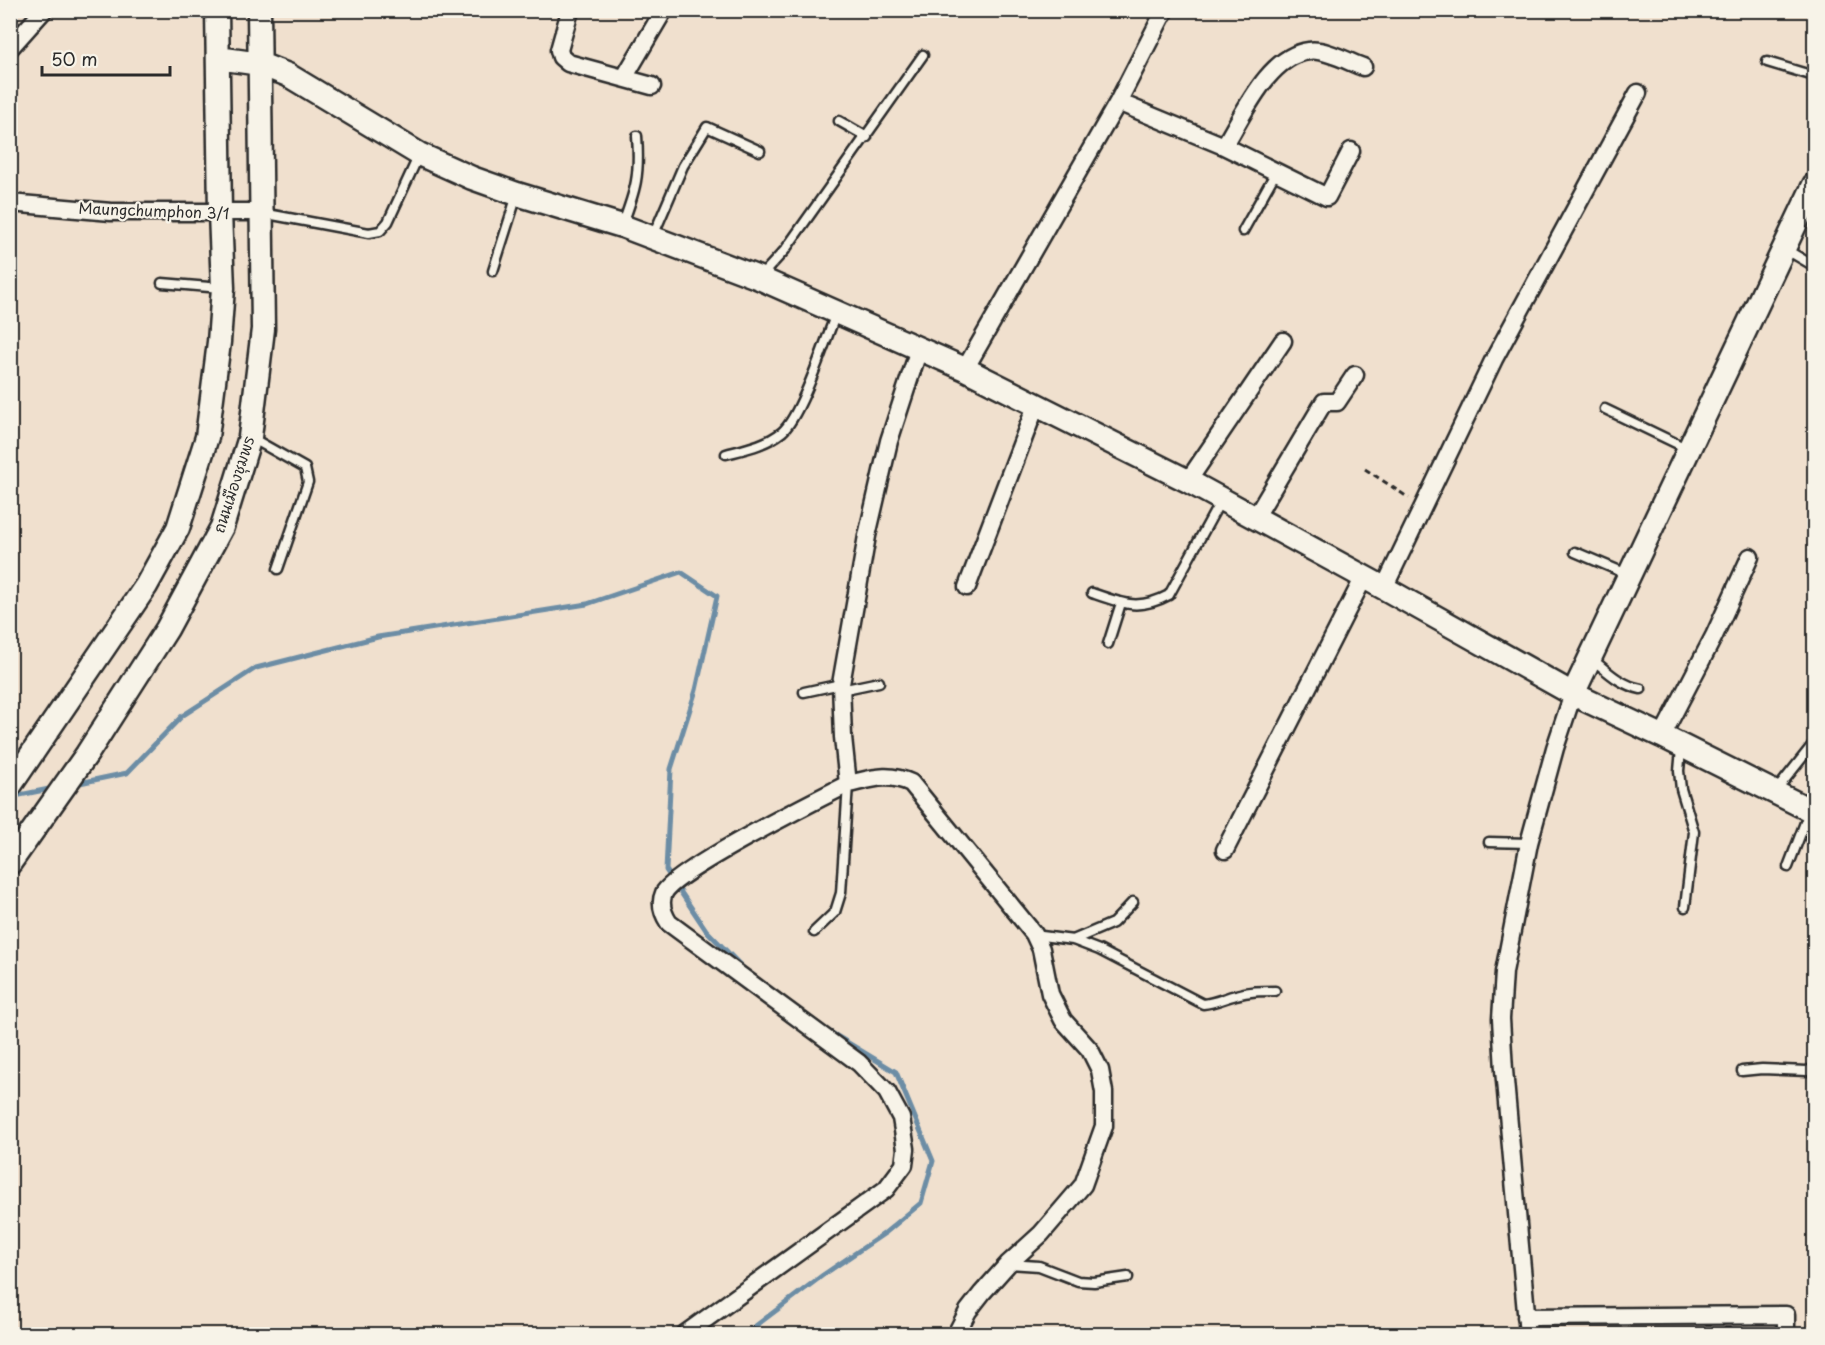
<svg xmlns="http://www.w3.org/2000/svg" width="1825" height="1345" viewBox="0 0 1825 1345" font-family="'Playpen Sans','Playpen Sans Thai',sans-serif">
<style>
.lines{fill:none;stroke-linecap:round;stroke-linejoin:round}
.stream{stroke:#6c8da5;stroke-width:5}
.lane-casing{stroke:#2b2b2b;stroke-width:13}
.street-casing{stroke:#2b2b2b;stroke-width:21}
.secondary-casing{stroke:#2b2b2b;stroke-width:27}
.path{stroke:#2b2b2b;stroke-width:3;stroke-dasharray:6 4.5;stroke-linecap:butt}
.lane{stroke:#f7f3e8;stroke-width:8}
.street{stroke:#f7f3e8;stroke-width:16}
.secondary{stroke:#f7f3e8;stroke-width:22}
.labels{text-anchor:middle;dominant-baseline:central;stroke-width:4.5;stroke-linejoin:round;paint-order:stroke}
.street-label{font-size:15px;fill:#2b2b2b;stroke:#f7f3e8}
</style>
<rect width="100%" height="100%" fill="#f0e0ce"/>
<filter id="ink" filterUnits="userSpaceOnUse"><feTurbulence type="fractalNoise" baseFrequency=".0167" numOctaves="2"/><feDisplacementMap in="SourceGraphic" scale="12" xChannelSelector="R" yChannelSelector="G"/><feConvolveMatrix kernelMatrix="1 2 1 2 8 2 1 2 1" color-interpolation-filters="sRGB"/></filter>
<g filter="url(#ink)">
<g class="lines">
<path class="stream" d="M75,784L127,773L182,716L256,668L378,637L587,604L681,572L717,596L696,690L671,769L666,870L706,930L746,971
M10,797L54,788
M745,1334L823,1275L885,1233L921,1203L933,1161L896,1072L830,1032"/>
<defs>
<path id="lane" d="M1767,62L1814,76
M839,121L867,137
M262,213L369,233L380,231L388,222L419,155
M622,226C636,189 640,175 637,136
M1243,231L1276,172
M653,236L683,166L707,127L760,151
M1785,249L1814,266
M493,271L517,195
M761,276L785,250L923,55
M162,283L221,288
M1605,409L1688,449
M250,437L305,468L308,482L278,569
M726,454C745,449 766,445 782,432C801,416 825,341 836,314
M1575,552L1627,574
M1092,593C1123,604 1139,611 1169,595L1221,500
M1108,644L1121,603
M1591,658C1607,671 1620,685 1641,689
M841,690L879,682
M804,692L841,684
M1681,749L1679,771L1681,789L1694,832L1685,907
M1775,792L1814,743
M1489,842L1529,843
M1788,867L1809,812
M814,932L835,912L841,893L848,784
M1034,935L1073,940L1099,950L1203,1004C1215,1003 1224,998 1236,995C1249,991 1261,991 1275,991
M1073,940L1113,923L1133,902
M1742,1071L1762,1069L1807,1071L1814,1068
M1009,1264L1039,1266L1078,1281L1094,1282L1128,1277"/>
<path id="street" d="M570,11L559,50L561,57L568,63L652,86
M10,48L44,10
M624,78L664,10
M1118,102L1224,146L1327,197L1351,151
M1224,146C1244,114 1268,56 1309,51C1323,48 1349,62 1363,67
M10,203L111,212H261
M965,369L1118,102L1165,10
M1188,481L1283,341
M1255,518L1324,402H1337L1355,375
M967,587L1037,403
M1384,588L1494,359L1638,93
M1662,736L1714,636L1750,557
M848,784C871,779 888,772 911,783L1034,934L1041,949L1050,994L1063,1020L1090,1050L1100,1070L1104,1092V1126L1083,1185L1041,1234L1008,1264L982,1293L968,1311L956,1334
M1225,850L1364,577
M1526,1317L1786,1315V1334
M685,1334L886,1189L904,1165L906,1149L901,1118L887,1092L859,1063L669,923C663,914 659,904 664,893C675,871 818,799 848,784L843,737L841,684L867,536L889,441L919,349
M1528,1334L1504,1070L1501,1019L1504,972L1529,843L1555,748L1573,694"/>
<path id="secondary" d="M218,58L260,64L288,75L419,154L472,178L517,194L622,226L759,278L965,369L1188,481L1384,588L1573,694L1662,736L1814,812
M1573,694L1814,185
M10,786L146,586L178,528L207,437L219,342L223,288L220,213L217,10
M10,863L87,754L167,629L222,527L250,437L263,329L259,10"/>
</defs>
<use href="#lane" class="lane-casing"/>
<use href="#street" class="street-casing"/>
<use href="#secondary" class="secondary-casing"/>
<path class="path" d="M1365,469L1409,498"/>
<use href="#lane" class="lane"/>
<use href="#street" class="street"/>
<use href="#secondary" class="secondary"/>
</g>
</g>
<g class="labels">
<g class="street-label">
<text transform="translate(154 210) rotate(2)">Maungchumphon 3/1</text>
<text transform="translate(233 484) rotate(-72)">ถนนเมืองชุมพร</text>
</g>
</g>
<rect width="1825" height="1345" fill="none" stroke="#f7f3e8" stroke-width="36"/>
<rect x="18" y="18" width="1789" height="1309" fill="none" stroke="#2b2b2b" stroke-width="2" filter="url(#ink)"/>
<path d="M42 66v9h128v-9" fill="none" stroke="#2b2b2b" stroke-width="3"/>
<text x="51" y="66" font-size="18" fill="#2b2b2b" stroke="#f7f3e8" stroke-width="4.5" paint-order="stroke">50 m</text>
</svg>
